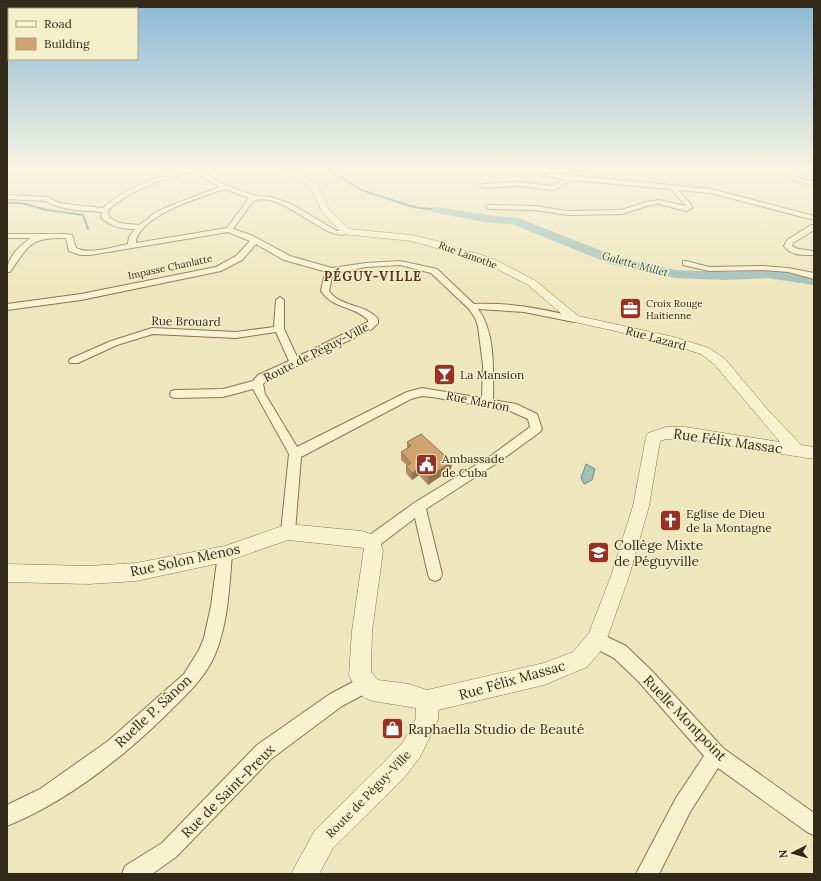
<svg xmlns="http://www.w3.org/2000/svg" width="821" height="881" viewBox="0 0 821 881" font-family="Lora,serif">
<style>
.water{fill:#a0bfba;stroke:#688c88}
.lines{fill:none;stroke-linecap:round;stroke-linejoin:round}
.stream{stroke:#688c88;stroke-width:2}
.river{fill:#a0bfba;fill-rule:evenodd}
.minor-casing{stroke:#867555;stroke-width:2}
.tertiary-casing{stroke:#867555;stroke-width:1}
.minor{fill:#f9f2ce;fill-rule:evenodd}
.tertiary{fill:#f9f2ce;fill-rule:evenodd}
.wall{fill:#b18c60}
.shaded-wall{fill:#90724e}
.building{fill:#cea370;stroke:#90724e}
.labels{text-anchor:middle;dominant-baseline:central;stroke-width:3;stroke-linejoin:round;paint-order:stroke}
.far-street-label{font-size:10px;fill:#342a1a;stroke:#f6efcb}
.far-poi-label{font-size:10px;fill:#342a1a;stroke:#f6efcb;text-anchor:start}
.far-water-label{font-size:11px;font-style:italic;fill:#295255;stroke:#f6efcb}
.street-label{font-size:12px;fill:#342a1a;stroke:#f6efcb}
.poi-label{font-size:12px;fill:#342a1a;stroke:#f6efcb;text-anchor:start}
.far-district-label{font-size:13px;font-weight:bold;letter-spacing:1px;fill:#623219;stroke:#f6efcb}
.near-street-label{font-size:14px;fill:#342a1a;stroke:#f6efcb}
.near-poi-label{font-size:14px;fill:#342a1a;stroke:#f6efcb;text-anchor:start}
</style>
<rect width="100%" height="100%" fill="#eee6bc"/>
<path class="water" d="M586,464L595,469L592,480L584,484L581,478Z"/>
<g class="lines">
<path class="stream" d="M326,168L361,190L414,207L437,210
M7,203H21L47,210L83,215L88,229"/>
<path class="river" d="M437,207L489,215L518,218L620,258L676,270L725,272L767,270L814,277V285L767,278L725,280L676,278L611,264L512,224L489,223L433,212L431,210L433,208Z"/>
<defs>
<path id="minor" d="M774,168H782L793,176L814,182V186L789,178Z
M189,169L199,170L227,186L256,196L271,197L291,204L337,231L346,230L350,232C330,248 282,188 253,201L233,229L251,235L290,256L332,268L366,263L400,261L437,269L474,304C509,302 543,309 577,317L579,319L574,322L524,312L478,309C496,333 493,371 493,400L516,404L537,414L542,429L540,432L500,461L426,509L442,574L440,579L435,581L430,579L428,574L415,518L377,547L372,548L367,547L365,542L367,537L414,503L492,455L530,427L528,419L510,411L432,397L422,396L411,399L301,457L295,532L293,536L288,538L283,536L281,532L289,454L253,389L223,397L175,398L171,397L170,394L171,391L175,390L223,389L253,381L258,375L289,361L276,332L236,338L153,334L117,345L78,363H70L69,361L70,359L111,341L152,328L236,332L274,327L276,300L280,297L284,300V329L297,357L368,322V320C353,305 334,310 321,291L324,277L327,272L284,260L256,244L242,260L221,271L81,300L7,310V304L81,294L216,267L236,256L250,241L228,232L90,255H80L69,251L66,238C30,237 29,245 10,272H7C7,258 19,246 31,238H7V234H65L72,235L76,248C90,255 112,247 128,244L129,237L135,229C122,229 110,227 101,217L102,212C84,210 61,211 46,201L7,199V195L48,197L56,202L66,204L103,208C126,187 159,176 189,169ZM189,173H196L220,187L172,205L158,211L139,225L119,223L109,217L108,210C129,191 161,179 189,173ZM225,189L249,198L227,228L136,243C137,216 203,196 225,189ZM400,265L431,273L469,309L475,318L478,326L483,365L482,398L422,388L407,392L297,447L265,394L263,384L266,381L372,329L378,323V319C365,303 341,308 329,291L332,277L335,273L366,267Z
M548,173L711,189L814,216V220L711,193L678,190L692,206V208L686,211L659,204L650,205L622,214L568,215L535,210L489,209L486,207L489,205L535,206L568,211L621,210L647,202L659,200L686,206L671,189L570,180L554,190L519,186L483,188L480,186L483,184L519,182L553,186L563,179L546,176L545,175Z
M811,225H814V230L793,243L792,246L798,249L814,251V255C803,255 791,256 784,246L787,240Z
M683,261H686L709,267L763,266L788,268L814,273V279L788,272L763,270L709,271L683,265Z
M225,547L230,549L232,554C229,589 228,629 212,661C201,682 184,697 167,714C122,758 66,802 7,826V805L40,789L108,741L184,674L199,650L204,638L211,606L218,554L220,549Z
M597,632L626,646L651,670L723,748L814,813V835L807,832L718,768L690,812L659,874H636L676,798L704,756L639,682L614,658L591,646L589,640L591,634Z
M366,675L372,678L375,684L372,690L342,706L271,759L176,857L152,874H122L125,866L162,843L257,745L330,694Z"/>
<path id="tertiary" d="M279,168H289L316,183L329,209L349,229L412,235L437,241L454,248L479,254L496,260L536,281L578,316L674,337L709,348L725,359L768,410L801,445L814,447V459L685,439H666L660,441L649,506L629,576L604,647L587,667L544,685L438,710V720L420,757L403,779L333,848L319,874H291L315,830L385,761L404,741L416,718V708L373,701L365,698L358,692L349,675L352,631L364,548L288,540L225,562L136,581L89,584L7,582V564L89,566L136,563L225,546L288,524L361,531L378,536L383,551L372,631L371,672L378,680L409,684L427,690L544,663L573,652L589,633L611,576L633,506L646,437L648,433L666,427H685L780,442L715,365L701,354L670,344L629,334L570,321L528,285L488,264L471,258L412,241L343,234L322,212L310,186Z"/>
</defs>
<use href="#minor" class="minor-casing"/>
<use href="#tertiary" class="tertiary-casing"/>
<use href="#minor" class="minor"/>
<use href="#tertiary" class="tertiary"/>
</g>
<path class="wall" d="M407,442L452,462L451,469L428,485L419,475L412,480L406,473V466L407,465L401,460V452L407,449Z"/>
<path class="shaded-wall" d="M452,462L451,469L428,485V477Z
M419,468V475L412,480V473Z"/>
<path class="building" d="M421,434L452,462L428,477L419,468L412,473L406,466L411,463L401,452L411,446L407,442Z"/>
<linearGradient id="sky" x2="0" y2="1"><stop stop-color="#8bb8d6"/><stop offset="0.58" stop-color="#f7f4e1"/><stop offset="1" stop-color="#f7f4e1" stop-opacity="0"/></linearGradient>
<rect width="821" height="292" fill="url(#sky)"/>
<defs>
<symbol id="office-square" viewBox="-11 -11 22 22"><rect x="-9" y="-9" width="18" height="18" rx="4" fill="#963224" stroke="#f6efcb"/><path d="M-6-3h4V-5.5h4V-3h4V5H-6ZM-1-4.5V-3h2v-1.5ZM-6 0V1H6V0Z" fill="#fff"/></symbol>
<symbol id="bar-square" viewBox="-11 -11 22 22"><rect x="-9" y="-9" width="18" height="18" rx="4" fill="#963224" stroke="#f6efcb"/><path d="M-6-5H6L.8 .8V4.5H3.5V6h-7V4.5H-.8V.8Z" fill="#fff"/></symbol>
<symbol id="civic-square" viewBox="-11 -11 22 22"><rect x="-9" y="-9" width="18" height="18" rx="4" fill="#963224" stroke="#f6efcb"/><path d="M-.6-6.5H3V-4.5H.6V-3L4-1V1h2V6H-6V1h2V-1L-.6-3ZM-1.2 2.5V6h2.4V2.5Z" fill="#fff"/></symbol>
<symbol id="church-square" viewBox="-11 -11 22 22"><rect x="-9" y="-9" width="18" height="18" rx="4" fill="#963224" stroke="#f6efcb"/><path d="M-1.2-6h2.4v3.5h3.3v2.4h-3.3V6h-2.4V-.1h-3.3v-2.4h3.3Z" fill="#fff"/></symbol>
<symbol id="school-square" viewBox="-11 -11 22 22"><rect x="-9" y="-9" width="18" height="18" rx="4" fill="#963224" stroke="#f6efcb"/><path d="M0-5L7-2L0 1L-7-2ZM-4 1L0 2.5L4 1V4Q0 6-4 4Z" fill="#fff"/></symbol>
<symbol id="shop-square" viewBox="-11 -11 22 22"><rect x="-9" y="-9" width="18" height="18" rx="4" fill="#963224" stroke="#f6efcb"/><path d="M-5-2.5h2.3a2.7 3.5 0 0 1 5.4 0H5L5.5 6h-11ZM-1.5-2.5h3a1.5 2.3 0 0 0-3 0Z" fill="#fff"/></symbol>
</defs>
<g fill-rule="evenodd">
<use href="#office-square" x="618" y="296" width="25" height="25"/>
<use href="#bar-square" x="432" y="362" width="25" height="25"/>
<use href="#civic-square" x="414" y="452" width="25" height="25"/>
<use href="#church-square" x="658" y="508" width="25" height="25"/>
<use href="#school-square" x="586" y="540" width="25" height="25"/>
<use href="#shop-square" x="380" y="716" width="25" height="25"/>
</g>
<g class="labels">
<g class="far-street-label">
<text transform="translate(468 255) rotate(20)">Rue Lamothe</text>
<text transform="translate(170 267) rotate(-12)">Impasse Chanlatte</text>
</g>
<g class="far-poi-label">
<text x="646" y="303">Croix Rouge<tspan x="646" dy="12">Haitienne</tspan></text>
</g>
<g class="far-water-label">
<text transform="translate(635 264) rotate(15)">Galette Millet</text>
</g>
<g class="street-label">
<text transform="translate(186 321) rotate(1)">Rue Brouard</text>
<text transform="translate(656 338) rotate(15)">Rue Lazard</text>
<text transform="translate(316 352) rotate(-27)">Route de Péguy-Ville</text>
<text transform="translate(478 401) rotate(11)">Rue Marion</text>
<text transform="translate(368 794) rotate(-46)">Route de Péguy-Ville</text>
</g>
<g class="poi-label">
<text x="460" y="374">La Mansion</text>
<text x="442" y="458">Ambassade<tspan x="442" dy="14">de Cuba</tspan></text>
<text x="686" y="513">Eglise de Dieu<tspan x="686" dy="14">de la Montagne</tspan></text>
</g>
<g class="far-district-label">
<text x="373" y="276">PÉGUY-VILLE</text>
</g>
<g class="near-street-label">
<text transform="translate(728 441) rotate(8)">Rue Félix Massac</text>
<text transform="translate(185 560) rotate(-12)">Rue Solon Menos</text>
<text transform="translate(512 680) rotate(-16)">Rue Félix Massac</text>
<text transform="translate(153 711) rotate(-43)">Ruelle P. Sânon</text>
<text transform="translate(685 718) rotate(46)">Ruelle Montpoint</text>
<text transform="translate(228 791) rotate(-45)">Rue de Saint-Preux</text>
</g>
<g class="near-poi-label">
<text x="614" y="545">Collège Mixte<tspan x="614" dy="16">de Péguyville</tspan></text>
<text x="408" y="729">Raphaella Studio de Beauté</text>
</g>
</g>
<rect width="821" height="881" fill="none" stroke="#342a1a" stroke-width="16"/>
<rect x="8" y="8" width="130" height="52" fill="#f6efcb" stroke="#a8a084"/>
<rect x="16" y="21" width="20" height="6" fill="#f9f2ce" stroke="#a8a084"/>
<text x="44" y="28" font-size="12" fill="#342a1a">Road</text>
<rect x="16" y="38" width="20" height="12" fill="#cea370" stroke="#a8a084"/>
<text x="44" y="48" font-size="12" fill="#342a1a">Building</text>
<g transform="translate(793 853) rotate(264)" stroke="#f6efcb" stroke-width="3" paint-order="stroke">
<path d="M0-3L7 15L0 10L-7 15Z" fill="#342a1a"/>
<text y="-6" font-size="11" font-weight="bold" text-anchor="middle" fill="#342a1a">N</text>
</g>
</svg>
